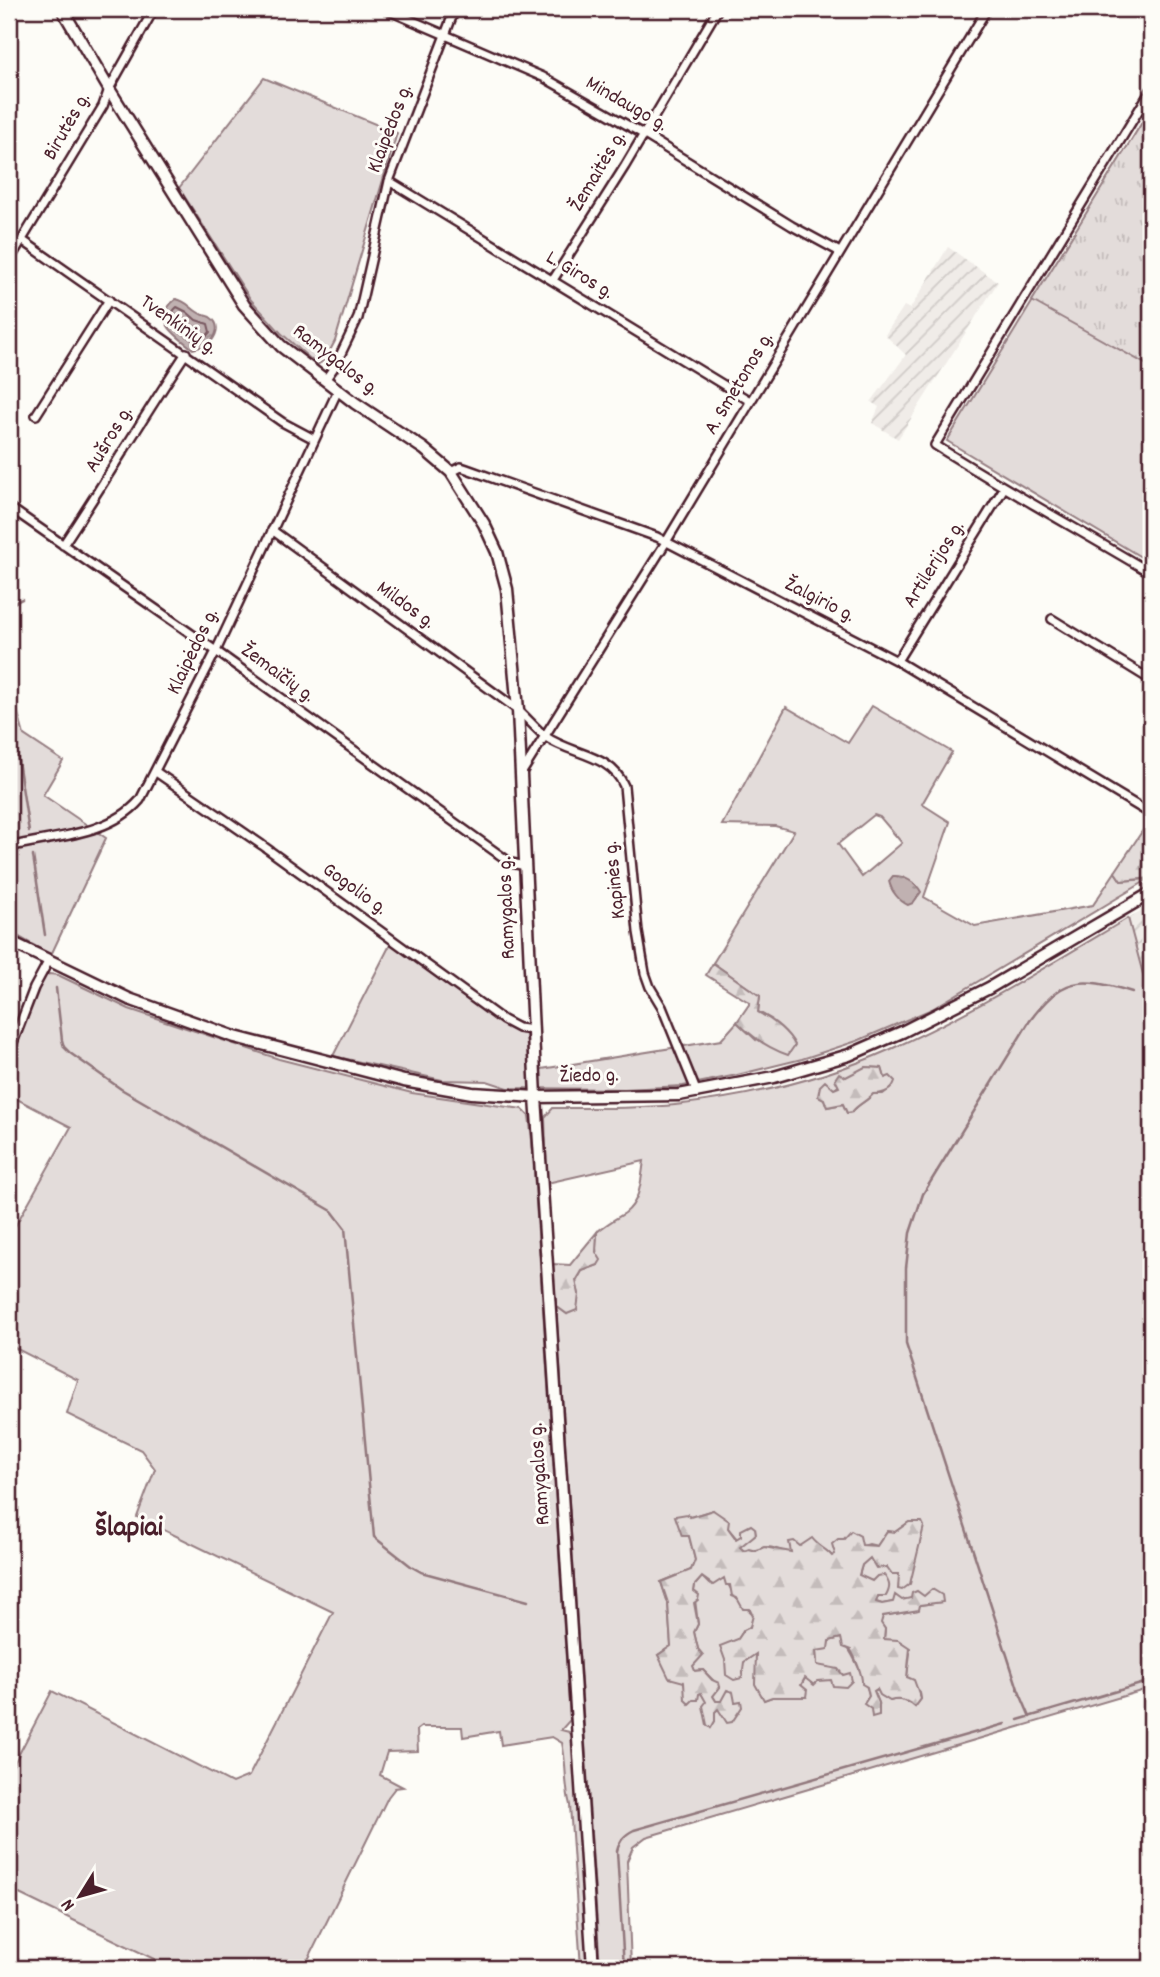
<svg xmlns="http://www.w3.org/2000/svg" width="1160" height="1977" viewBox="0 0 1160 1977" font-family="Dekko,sans-serif">
<style>
.industrial{fill:url(#industrial-furrows)}
.green{fill:#e3dcda;stroke:#967e82;stroke-width:2;fill-rule:evenodd}
.forest{fill:url(#forest-firs);stroke:#967e82;stroke-width:2}
.park{fill:url(#park-tufts);stroke:#967e82;stroke-width:2}
.water{fill:url(#water-ripples);stroke:#91777b;stroke-width:2}
.lines{fill:none;stroke-linecap:round;stroke-linejoin:round}
.shore{stroke:#795961;stroke-width:2}
.stream{stroke:#91777b;stroke-width:2.5}
.street-casing{stroke:#4a1f2b;stroke-width:12}
.secondary-casing{stroke:#4a1f2b;stroke-width:15}
.street{stroke:#fdfcf7;stroke-width:7}
.secondary{stroke:#fdfcf7;stroke-width:10}
.labels{text-anchor:middle;dominant-baseline:central;stroke-width:6;stroke-linejoin:round;paint-order:stroke}
.street-label{font-size:21px;fill:#4a1f2b;stroke:#fdfcf7}
.district-label{font-size:28px;font-weight:bold;fill:#4a1f2b;stroke:#fdfcf7}
</style>
<defs>
<pattern id="industrial-furrows" width="10" height="10" patternUnits="userSpaceOnUse" patternTransform="scale(1.75)"><rect width="10" height="10" fill="#f0ece8"/><path d="M-1 1l2-2M0 10L10 0M9 11l2-2" fill="none" stroke="#cfcac7"/></pattern>
<pattern id="forest-firs" width="22" height="20" patternUnits="userSpaceOnUse" patternTransform="scale(1.75)"><rect width="22" height="20" fill="#e3dcda"/><path d="M5 1l3.5 6h-7zM16 11l3.5 6h-7z" fill="#c4bcbb"/></pattern>
<pattern id="park-tufts" width="24" height="20" patternUnits="userSpaceOnUse" patternTransform="scale(1.75)"><rect width="24" height="20" fill="#e3dcda"/><path d="M3 7l-1-3M5 7V3M7 7l1-3M15 17l-1-3M17 17v-4M19 17l1-3" fill="none" stroke="#c4bcbb"/></pattern>
<pattern id="water-ripples" width="26" height="14" patternUnits="userSpaceOnUse" patternTransform="scale(1.75)"><rect width="26" height="14" fill="#c0b1b1"/><path d="M2 4q2-2 4 0t4 0M15 11q2-2 4 0t4 0" fill="none" stroke="#9e8f90"/></pattern>
</defs>
<rect width="100%" height="100%" fill="#fdfcf7"/>
<filter id="ink" filterUnits="userSpaceOnUse"><feTurbulence type="fractalNoise" baseFrequency=".0143" numOctaves="2"/><feDisplacementMap in="SourceGraphic" scale="14" xChannelSelector="R" yChannelSelector="G"/><feConvolveMatrix kernelMatrix="1 2 1 2 8 2 1 2 1" color-interpolation-filters="sRGB"/></filter>
<g filter="url(#ink)">
<path class="industrial" d="M948,247L998,282L898,439L872,423L879,407L871,402L906,355L885,335L904,306L910,309Z
M1151,905V1004L1128,918Z"/>
<path class="green" d="M264,78L397,133L335,341L325,360L317,365L281,333L251,300L179,188Z
M1151,108V563L947,441Z
M9,681L24,735L63,761L43,795L106,838L51,955L9,931Z
M872,706L952,752L922,804L950,822L924,897L975,926L1093,905L1115,872L1121,881L1149,879L932,1009L857,1041L802,1059L737,1075L683,1086L625,1089L508,1088L487,1081L442,1080L333,1056L394,937L506,1018L525,1025L529,1071L721,1040L737,1022L756,1040L771,1019L758,1012L760,996L713,963L794,831L775,826L722,825L786,707L848,743ZM874,815L880,817L902,843L862,877L838,844Z
M1128,918L1151,1004V1688L646,1837L633,1847L627,1861L631,1968H600L556,1306L567,1314L579,1294L576,1282L582,1271L598,1265L596,1248L597,1232C606,1224 615,1219 625,1213C641,1201 641,1179 644,1161L547,1183L545,1117L553,1108C594,1108 634,1109 675,1105C747,1097 824,1079 891,1049C974,1012 1051,964 1128,918ZM865,1067L882,1068L885,1078L893,1086L883,1094H873C866,1102 858,1104 852,1112L847,1113L843,1104L827,1107L824,1099C837,1086 849,1076 865,1067ZM713,1510L737,1539L741,1536L743,1543L740,1548C750,1556 756,1548 767,1547C774,1547 782,1552 790,1552C808,1553 816,1538 832,1556L869,1544L877,1546L887,1531L895,1532L909,1522L862,1565L859,1576L872,1581L878,1596L876,1602L882,1604L924,1596L942,1602L920,1605L918,1610L883,1616L880,1623L885,1629L884,1639L910,1653L907,1677L920,1692L921,1699L915,1707C908,1701 900,1698 890,1701L881,1695L877,1689L874,1691L879,1703L866,1700L870,1696C863,1676 854,1654 841,1638L829,1641L827,1649L816,1650L817,1665L843,1675L831,1680L805,1678L801,1686L806,1697H772L764,1700L756,1653L744,1662L738,1639L744,1630L750,1627L754,1615L736,1598L724,1577L709,1584L702,1577L695,1585L694,1591L698,1624L694,1632L698,1649L693,1666L695,1671L703,1670L720,1687L713,1696L716,1701L735,1702L715,1711V1721L711,1727L707,1702L701,1693H686L684,1682L658,1655L671,1646L668,1603L661,1582L691,1570L695,1560L689,1536L690,1517Z
M49,974L58,975L129,1009L279,1059L412,1093L522,1109L529,1116L532,1140L570,1720L561,1730L569,1732L572,1735L588,1968H581L570,1805C564,1784 567,1764 562,1743L552,1737L501,1745L499,1731L463,1737L462,1727H421L417,1730L418,1751L387,1752L380,1775L403,1787L395,1788L388,1797L304,1968H150L154,1959L9,1889V1773L52,1691L232,1783L249,1776L333,1612L137,1517L155,1469L141,1450L67,1414L78,1380L9,1345V1237L71,1127L9,1095V1060L41,978Z"/>
<path class="forest" d="M1149,821L1151,822V878L1121,881L1115,872Z
M713,963L760,996L758,1012C773,1020 787,1030 795,1045L788,1055C767,1048 752,1037 737,1022L750,1003L706,975Z
M865,1067L882,1068L885,1078L890,1076L895,1081C892,1091 883,1094 873,1094C866,1102 858,1104 852,1112L847,1113L843,1104L827,1107L824,1099L818,1096L820,1086L825,1081L834,1089L839,1087L835,1079L839,1073L846,1077Z
M597,1232L596,1252L601,1260L598,1265L582,1271L576,1281L579,1294L577,1310L567,1314L556,1306L553,1264L570,1265Z
M713,1510L729,1521L728,1528L736,1539L741,1536V1530L751,1525L755,1528L756,1534L740,1547L744,1551L749,1549L756,1551L764,1547L791,1552L789,1542L794,1541L800,1546L812,1538C818,1546 826,1549 832,1556L835,1554L832,1544L838,1539H844L851,1531L860,1536L862,1545L877,1546L887,1531L895,1532L909,1522H922L924,1526L910,1584L902,1590L898,1589L899,1574H892L887,1567L876,1568L870,1558L862,1565L859,1575L872,1581L877,1576L884,1575C890,1583 891,1587 886,1596H878L876,1602L882,1604L893,1602L895,1595L902,1600L911,1598L912,1593L917,1591L924,1596L932,1589L942,1595L943,1602L920,1605L919,1610L883,1616L881,1623L885,1629L884,1639L898,1640L910,1648L907,1677L914,1680L921,1699L915,1707C908,1701 900,1698 890,1701L880,1695L877,1689L874,1691L879,1703V1715L872,1717L871,1709L864,1704L869,1696L867,1687L862,1684C863,1676 855,1657 851,1650L843,1647L841,1638L829,1641L828,1649L816,1651L817,1665L838,1669L843,1675L850,1673L852,1681L846,1687L833,1686L831,1680L818,1681L814,1685L805,1678L801,1685L807,1690L806,1697H772L764,1700L755,1684L756,1654L744,1662L742,1678L734,1680L726,1675L725,1660L720,1646L738,1639L744,1630L750,1627L753,1615L750,1609H743L737,1598L732,1596L730,1585H726L724,1578L713,1585L702,1577L695,1585L694,1591L699,1595L698,1600L694,1603L698,1624L694,1632L698,1649L703,1655L693,1666L695,1671L703,1670L712,1680L719,1683L720,1687L713,1696L716,1701H721L727,1690L733,1692L735,1702L741,1701L742,1707L732,1722L727,1723L718,1709L715,1712V1721L711,1728L707,1725L703,1706L706,1702L701,1693L699,1694L698,1700H693L689,1704L685,1700L684,1682L669,1678L658,1655L671,1646L668,1603L661,1582L691,1570L695,1560L689,1536H682L675,1516L687,1514L690,1517Z"/>
<path class="park" d="M1151,108V367L1032,301Z"/>
<path class="water" d="M176,299C187,301 190,308 199,313C202,315 206,315 210,317C222,325 216,337 208,345L193,349C176,336 150,319 176,299Z
M893,876C903,875 917,883 921,892L913,903L908,905C899,901 891,891 889,881Z"/>
<g class="lines">
<path class="shore" d="M177,307L187,312L196,320L208,324L210,332L204,339L195,342L179,330L172,318L174,310Z"/>
<path class="stream" d="M9,605L22,599
M9,702L29,832
M33,856L45,935
M56,988L62,1040L64,1047L70,1053L121,1089L332,1211L345,1228L374,1537L412,1567L421,1572L528,1601
M1030,1717L1018,1689L906,1344V1268L910,1233L923,1194L1029,1022C1062,977 1079,976 1132,992
M1018,1720L1151,1681
M624,1968L617,1851C620,1840 624,1835 634,1830L1005,1724"/>
<defs>
<path id="street" d="M385,9L543,77L643,134L792,226L840,252
M1151,90L935,445C1006,490 1079,530 1151,573
M389,181L750,401
M22,240L282,422L314,439
M9,261L103,106L109,89L154,9
M553,280L625,166L718,9
M325,380L335,366L358,318L389,181L455,9
M36,415L109,300
M451,472L461,467L467,469L657,537L897,661L1151,814
M9,507L216,651L511,863L526,866
M272,530L518,710C527,718 536,729 546,737C572,755 611,754 624,786L638,932L645,973L650,987L662,1007L697,1093
M63,545C105,482 144,416 186,353
M1052,619L1151,680
M897,661L1004,488
M156,772L262,845L503,1020L518,1028L533,1030
M521,774L666,542L987,9
M9,847C52,836 109,836 140,800L216,651L338,390
M9,1053L34,988L48,962"/>
<path id="secondary" d="M62,9L109,89L244,305L281,346L355,403L424,449L451,472L484,524L497,552L507,589L518,710L536,1097L593,1968
M9,941L129,999L235,1037L404,1081L472,1093L536,1097L679,1095L774,1077L849,1055L902,1032L989,988L1151,893"/>
</defs>
<use href="#street" class="street-casing"/>
<use href="#secondary" class="secondary-casing"/>
<use href="#street" class="street"/>
<use href="#secondary" class="secondary"/>
</g>
</g>
<g class="labels">
<g class="street-label">
<text transform="translate(626 105) rotate(30)">Mindaugo g.</text>
<text transform="translate(68 127) rotate(-60)">Birutės g.</text>
<text transform="translate(391 129) rotate(-69)">Klaipėdos g.</text>
<text transform="translate(599 172) rotate(-59)">Žemaitės g.</text>
<text transform="translate(579 276) rotate(31)">L. Giros g.</text>
<text transform="translate(178 326) rotate(35)">Tvenkinių g.</text>
<text transform="translate(335 361) rotate(38)">Ramygalos g.</text>
<text transform="translate(740 384) rotate(-59)">A. Smetonos g.</text>
<text transform="translate(110 440) rotate(-59)">Aušros g.</text>
<text transform="translate(935 565) rotate(-58)">Artilerijos g.</text>
<text transform="translate(819 601) rotate(27)">Žalgirio g.</text>
<text transform="translate(405 606) rotate(36)">Mildos g.</text>
<text transform="translate(194 652) rotate(-64)">Klaipėdos g.</text>
<text transform="translate(277 674) rotate(36)">Žemaičių g.</text>
<text transform="translate(616 880) rotate(-96)">Kapinės g.</text>
<text transform="translate(354 890) rotate(36)">Gogolio g.</text>
<text transform="translate(508 908) rotate(-92)">Ramygalos g.</text>
<text transform="translate(589 1077) rotate(-1)">Žiedo g.</text>
<text transform="translate(541 1474) rotate(-94)">Ramygalos g.</text>
</g>
<g class="district-label">
<text x="129" y="1530">Šlapiai</text>
</g>
</g>
<rect width="1160" height="1977" fill="none" stroke="#fdfcf7" stroke-width="35"/>
<rect x="18" y="18" width="1125" height="1942" fill="none" stroke="#4a1f2b" stroke-width="2.5" filter="url(#ink)"/>
<g transform="translate(80 1896) rotate(233)" stroke="#fdfcf7" stroke-width="5" paint-order="stroke">
<path d="M0-5L12 26L0 18L-12 26Z" fill="#4a1f2b"/>
<text y="-10" font-size="19" font-weight="bold" text-anchor="middle" fill="#4a1f2b">N</text>
</g>
</svg>
